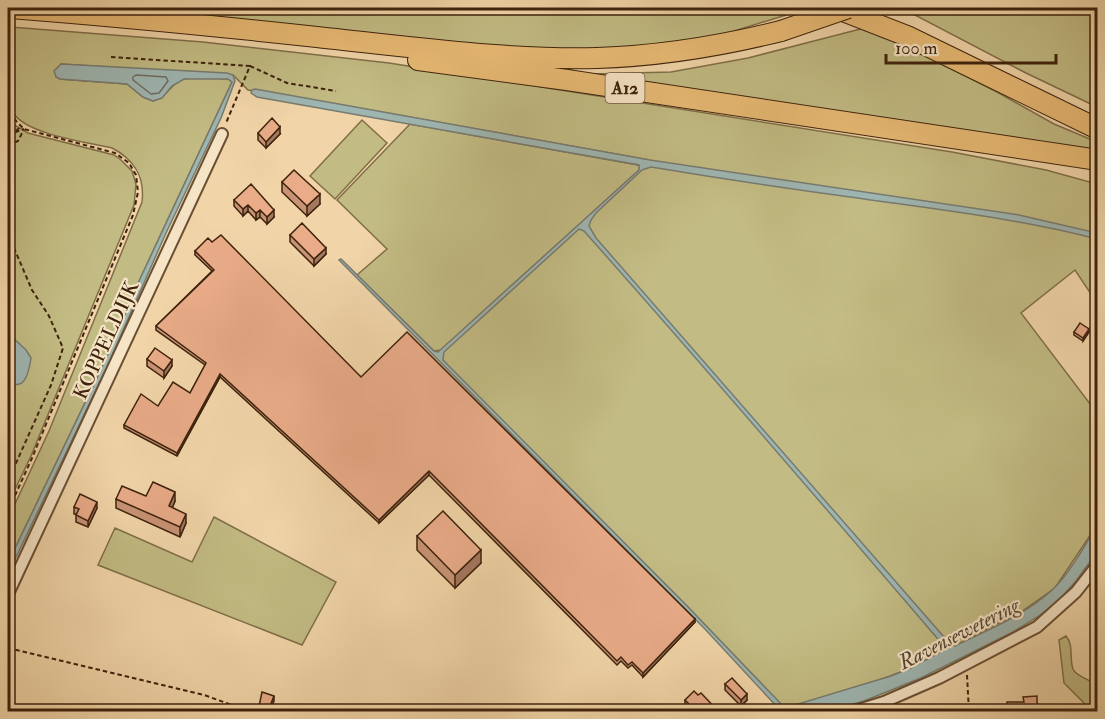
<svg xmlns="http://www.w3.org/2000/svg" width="1105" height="719" font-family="'IM FELL Double Pica',serif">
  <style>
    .green { fill: #c2bb83; stroke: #806e48; stroke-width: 1.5 }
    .water { fill: #9eb6b2; stroke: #777b70; stroke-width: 1.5; fill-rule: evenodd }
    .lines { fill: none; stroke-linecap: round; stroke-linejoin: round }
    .shore { stroke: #6e6c5f; stroke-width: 1.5 }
    .minor-casing { stroke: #6a4f33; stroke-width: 14 }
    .motorway-casing { stroke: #3d220c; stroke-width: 22 }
    .path { stroke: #3d220c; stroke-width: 2; stroke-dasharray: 4.5 3; stroke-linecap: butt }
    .minor { stroke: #f6e4c6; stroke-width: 10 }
    .motorway { stroke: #e8ba74; stroke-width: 20 }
    .motorway-bridge-casing { stroke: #3d220c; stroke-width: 22; stroke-linecap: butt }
    .motorway-bridge { stroke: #e8ba74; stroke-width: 20 }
    .wall { fill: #c89375; stroke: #3d220c; stroke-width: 1.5 }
    .shaded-wall { fill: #a3785f; stroke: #3d220c; stroke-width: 1.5 }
    .building { fill: #e9ab88; stroke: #3d220c; stroke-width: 1.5 }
    .labels { text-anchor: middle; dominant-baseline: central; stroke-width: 4.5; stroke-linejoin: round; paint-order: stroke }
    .shield { fill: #f6e4c6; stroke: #745c44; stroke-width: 1.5 }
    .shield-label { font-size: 18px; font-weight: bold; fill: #3d220c }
    .street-label { font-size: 20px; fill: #3d220c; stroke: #f6e4c6 }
    .water-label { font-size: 21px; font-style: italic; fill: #554736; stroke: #f6e4c6 }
  </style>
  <rect width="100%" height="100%" fill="#f1d5a8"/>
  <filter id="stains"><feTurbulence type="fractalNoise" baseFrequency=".00333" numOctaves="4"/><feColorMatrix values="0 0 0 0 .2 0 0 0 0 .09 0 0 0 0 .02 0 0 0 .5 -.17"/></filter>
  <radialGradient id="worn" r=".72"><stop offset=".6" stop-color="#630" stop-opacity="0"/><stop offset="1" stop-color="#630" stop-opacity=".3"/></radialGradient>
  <!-- green -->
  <path class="green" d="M114 8H809L695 43 581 50 495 46Z
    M908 8H1097V107L1026 73 911 13Z
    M10 27 203 42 389 63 952 152 1046 170 1097 184V303L1075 270 1021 313 1097 413V525L1055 588 1021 612 911 668 872 683 785 709 689 608 437 356 582 226 649 160 336 104 248 90 233 75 61 64 60 79 127 84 143 97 153 101C167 98 171 82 184 79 197 76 215 79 228 79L232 82 140 279 107 357 8 563V519L49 431 142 202C145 177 135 160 112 148 87 142 29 135 14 114 10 108 9 102 8 95Z
    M868 27 997 92 1054 124 1097 142V151L592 74 671 72 748 58Z
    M8 117 16 126 28 133 114 155 120 159 132 171 136 184 134 205 31 456 8 504Z
    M362 120 387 143 335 199 310 176Z
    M410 124 638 165 640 167 639 170 441 350 434 351 357 275 387 249 337 200Z
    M214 517 336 582 302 645 98 565 115 528 192 562Z
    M1066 636C1074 645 1069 658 1073 669 1077 678 1091 678 1096 687 1099 693 1097 704 1097 711H1087L1083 702 1064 683 1059 640Z"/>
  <!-- water -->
  <path class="water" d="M61 64 227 73 233 75 235 81 221 118 166 233 106 369 8 574V563L107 357 140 279 232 82 228 79H184L172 86 162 98 153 101 143 97 127 84 60 79 56 77 54 71Z
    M255 89 650 160 1019 215 1097 233V239C1016 218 933 209 850 197 784 188 717 178 651 167L642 170 596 213 591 220 589 226 596 238 951 645 955 646C988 630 1025 615 1052 590 1068 576 1086 544 1097 525V552L1076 581 1059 600 1039 616 1013 632 921 678 864 701 829 711H780V710L704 628 339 260 341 259 434 351 438 352 639 170V165L257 97 251 93 252 90ZM579 229 584 231C705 367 824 506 943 645L944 650 911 668 891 676 785 708 687 606 443 360 444 352Z
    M8 333 26 350 31 358C29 371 25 393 8 381L13 358 8 349Z"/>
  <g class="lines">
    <!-- shore -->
    <path class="shore" d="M136 75 166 77 168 81 159 93 151 94 133 80V77Z"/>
    <defs>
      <path id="minor" d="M8 594 222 134
        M852 712 884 702 939 678 1037 627 1076 592 1098 564"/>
      <path id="motorway" d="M10 8C113 16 215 26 317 37 410 47 504 60 597 58 660 56 721 46 781 31
        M835 8 907 36 1098 129
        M418 60 567 80 1098 160"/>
    </defs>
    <!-- minor casing -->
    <use href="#minor" class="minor-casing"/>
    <!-- motorway casing -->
    <use href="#motorway" class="motorway-casing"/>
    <!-- path -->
    <path class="path" d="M111 57 250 66 226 123
      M250 66 287 83 336 91
      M8 105 16 121 24 129 115 153 129 163 136 175 138 192 133 215 32 458 8 511
      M8 131 17 130 21 126
      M8 135 24 129
      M8 145 18 141 24 129
      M8 234 32 290 49 316 63 348 51 385 8 481
      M8 648 204 695 252 712
      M967 675 969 712"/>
    <!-- minor -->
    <use href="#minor" class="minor"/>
    <!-- motorway -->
    <use href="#motorway" class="motorway"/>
    <defs>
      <path id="motorway-bridge" d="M781 31 848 8"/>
    </defs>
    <!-- motorway-bridge casing -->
    <use href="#motorway-bridge" class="motorway-bridge-casing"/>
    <!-- motorway-bridge -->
    <use href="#motorway-bridge" class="motorway-bridge"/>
  </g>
  <!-- wall -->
  <path class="wall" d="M258 133 280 134 266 148 258 140Z
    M282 182 320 204 307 216 282 192Z
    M234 200 274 217 267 224 260 217 256 220 248 211 243 216 234 206Z
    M290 235 326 254 314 266 290 242Z
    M195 251 361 377 695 622 643 677 632 665 628 668 621 661 617 665 429 475 379 523 220 377 177 456 124 428V425L158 406 190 393 205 365 156 330V326L212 271 195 255Z
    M1074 332H1089L1083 341 1074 335Z
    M147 359 172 366 164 378 147 366Z
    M1098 380V392L1095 389V382Z
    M146 496 175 501 172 508 186 523 180 537 116 508V499Z
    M74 507 97 508 88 527 76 522V514H74Z
    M417 536 481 563 455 588 417 550Z
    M725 684 747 700 741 706 725 690Z
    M698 695 718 711H689L685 707V700Z"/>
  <!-- shaded-wall -->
  <path class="shaded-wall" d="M280 127V134L266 148V142Z
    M320 194V204L307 216V206Z
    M248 205V211L243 216V209Z
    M260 210V217L256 220V213Z
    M274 210V217L267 224V217Z
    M326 248V254L314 266V259Z
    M1089 329V332L1083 341V338Z
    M172 360V366L164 378V371Z
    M220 374V377L177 456V453Z
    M429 471V475L379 523V520Z
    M175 492V501L169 516V506Z
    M97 502V508L88 527V521Z
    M186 514V523L180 537V527Z
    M481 550V563L455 588V575Z
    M695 619V622L643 677V673Z
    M747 694V700L741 706V700Z
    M274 696V701L270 711H268Z"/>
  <!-- building -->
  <path class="building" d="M272 118 280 127 266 142 258 133Z
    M294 170 320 194 307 206 282 182Z
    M251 184 274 210 267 217 260 210 256 213 248 205 243 209 234 200Z
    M302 223 326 248 314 259 290 235Z
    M221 235 361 377 407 332 695 619 643 673 632 662 628 665 621 657 617 661 429 471 379 520 220 374 177 453 124 425 141 394 158 406 173 382 190 393 206 363 156 326 214 270 195 251 208 238 212 242Z
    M1080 323 1089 329 1083 338 1074 332Z
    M155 348 172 360 164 371 147 359Z
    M153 482 175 492 169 506 186 514 180 527 116 499 122 486 146 496Z
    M80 494 97 502 88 521 76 515 79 509 74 507Z
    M443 511 481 550 455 575 417 536Z
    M732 678 747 694 741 700 725 684Z
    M694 691 698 695 701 693 718 711H696L685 700Z
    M262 692 274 696 268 711H258Z
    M1037 696V703L1042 708 1038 711H1007V702H1024L1023 697Z"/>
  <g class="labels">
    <!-- shield labels -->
    <rect class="shield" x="605.5" y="73" width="39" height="30" rx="4.5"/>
    <g class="shield-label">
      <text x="625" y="88">A12</text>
    </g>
    <!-- street labels -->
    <g class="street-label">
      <text transform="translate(106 340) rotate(-65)">KOPPELDIJK</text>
    </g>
    <!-- water labels -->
    <g class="water-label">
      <text transform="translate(959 634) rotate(-27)">Ravensewetering</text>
    </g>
  </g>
  <!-- margin -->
  <rect width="1105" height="719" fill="none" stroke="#f1d5a8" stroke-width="30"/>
  <rect x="9" y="9" width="1087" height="701" fill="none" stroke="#3d220c" stroke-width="3"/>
  <rect x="15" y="15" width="1075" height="689" fill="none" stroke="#3d220c" stroke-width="1.5"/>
  <!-- scale -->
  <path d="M886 54v9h170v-9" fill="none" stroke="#3d220c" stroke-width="3"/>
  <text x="895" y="54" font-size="18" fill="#3d220c" stroke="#f6e4c6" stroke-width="4.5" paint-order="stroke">100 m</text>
  <rect width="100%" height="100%" filter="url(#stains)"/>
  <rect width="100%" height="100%" fill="url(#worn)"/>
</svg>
